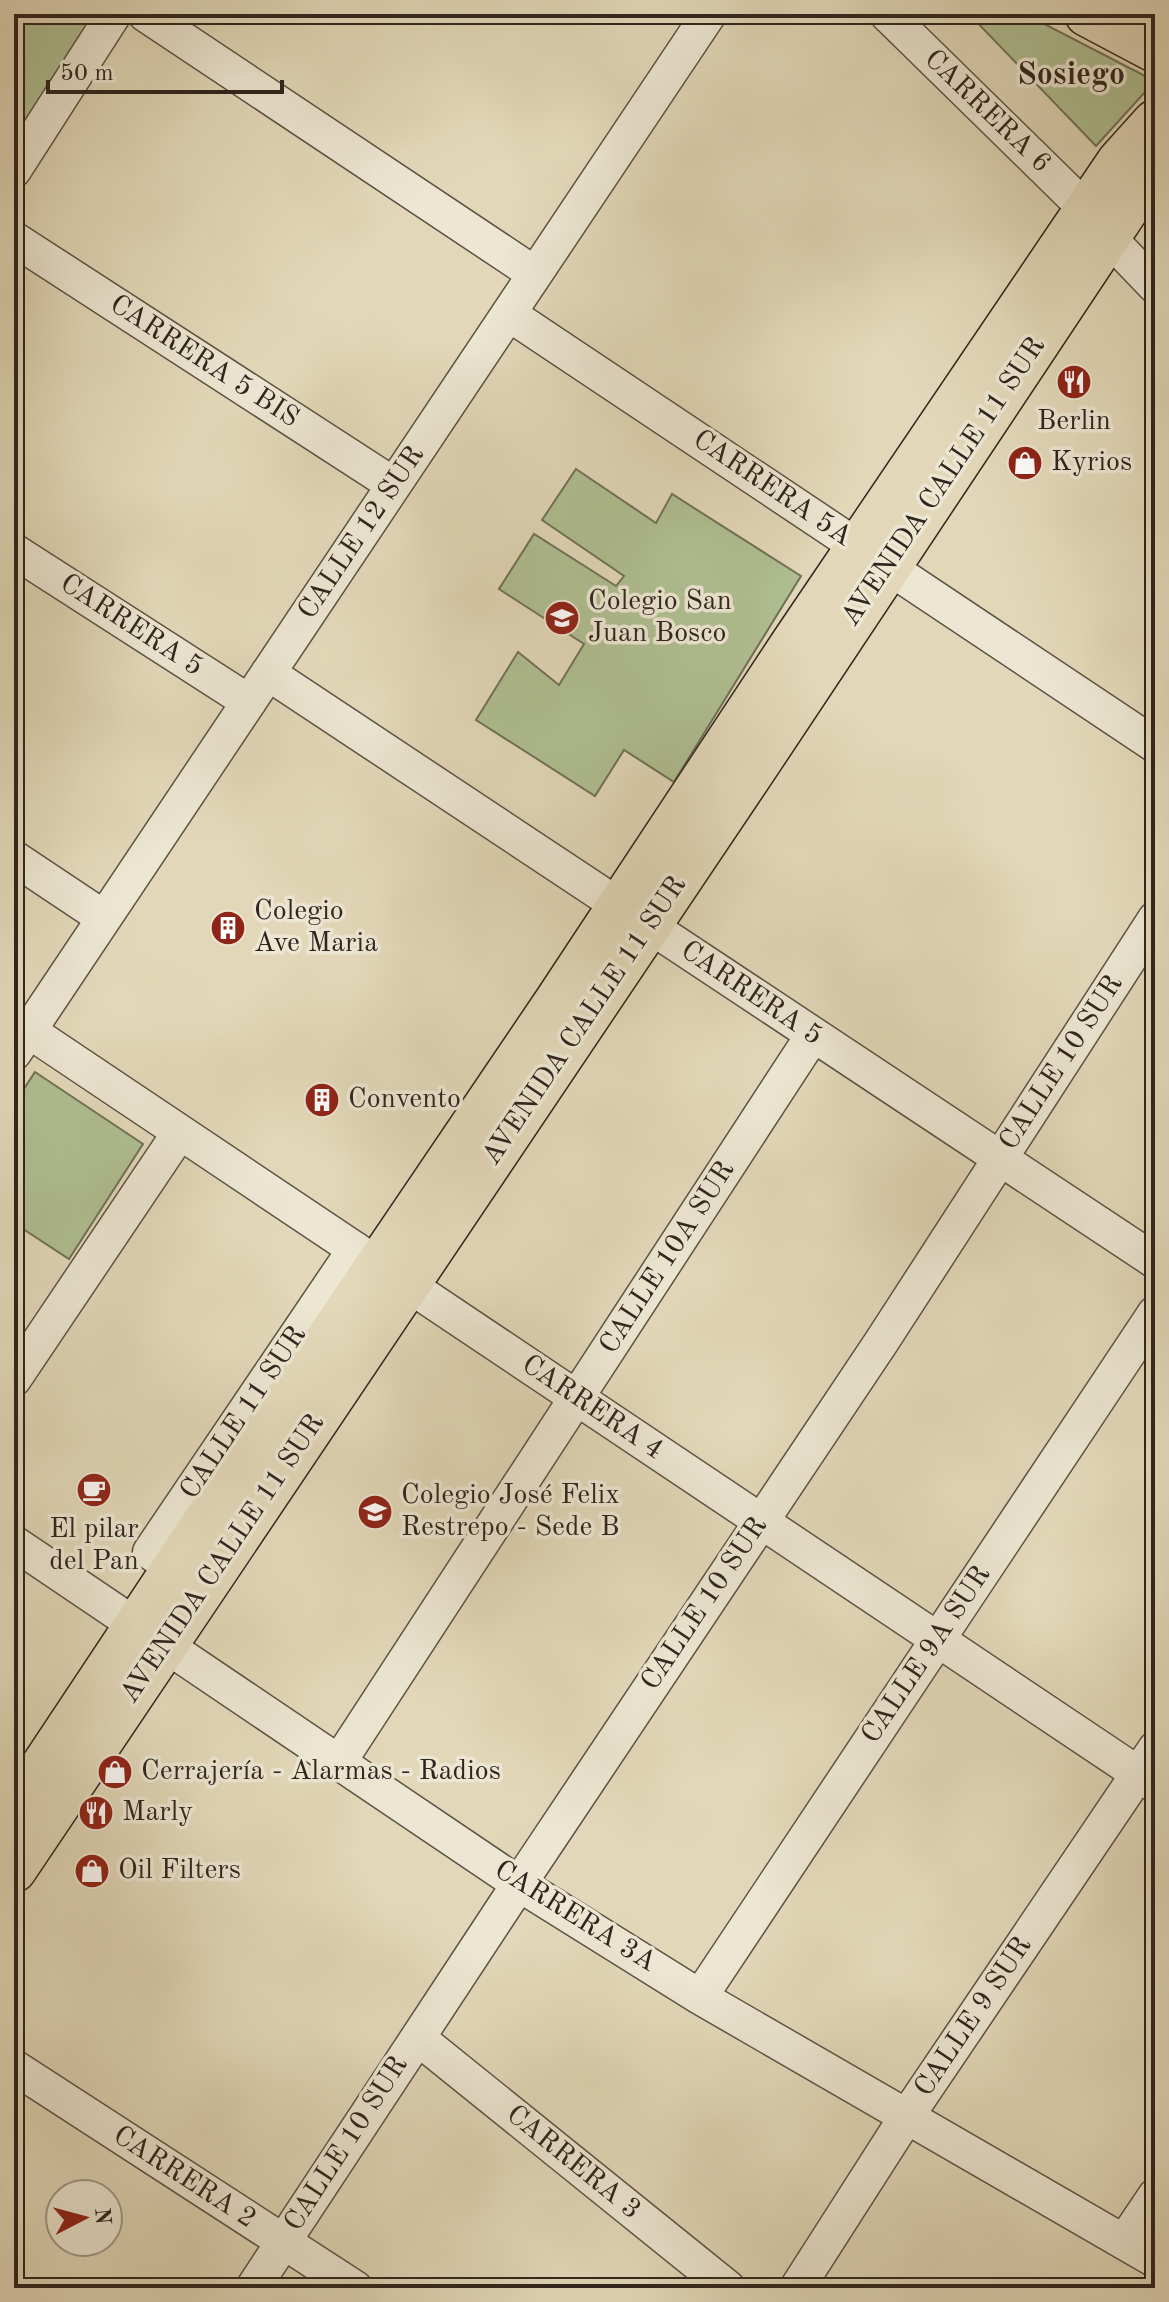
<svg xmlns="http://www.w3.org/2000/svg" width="1169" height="2302" font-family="'Old Standard TT',serif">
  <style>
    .green { fill: #afbf92; stroke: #707258; stroke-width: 2 }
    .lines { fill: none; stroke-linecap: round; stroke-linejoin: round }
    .minor-casing { stroke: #5c5245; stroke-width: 37 }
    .major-casing { stroke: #30251e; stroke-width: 47 }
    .minor { stroke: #ece6d2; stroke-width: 34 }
    .major { stroke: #e2d8b9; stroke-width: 44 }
    .labels { text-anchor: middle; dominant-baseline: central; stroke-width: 7; stroke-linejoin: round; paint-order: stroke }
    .street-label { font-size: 28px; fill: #30251e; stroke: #ece6d2 }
    .poi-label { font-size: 28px; fill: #30251e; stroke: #ece6d2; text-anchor: start }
    .quarter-label { font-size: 32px; font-weight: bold; fill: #30251e; stroke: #ece6d2 }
  </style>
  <rect width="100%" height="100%" fill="#e2d8b9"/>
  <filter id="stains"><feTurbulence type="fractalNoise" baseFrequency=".0025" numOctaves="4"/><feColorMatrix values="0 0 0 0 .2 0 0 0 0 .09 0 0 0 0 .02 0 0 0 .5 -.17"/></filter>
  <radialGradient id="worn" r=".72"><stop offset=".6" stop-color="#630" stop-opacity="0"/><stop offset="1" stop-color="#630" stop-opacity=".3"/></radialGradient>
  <!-- green -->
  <path class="green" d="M14 14H98L14 146Z
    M969 14H1025L1155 81 1096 146Z
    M576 469 656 523 672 494 801 576 674 782 624 750 595 796 476 720 518 652 559 685 584 644 499 589 534 534 616 586 624 576 542 520Z
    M35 1072 143 1144 69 1259 14 1223V1104Z"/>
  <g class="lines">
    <defs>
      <path id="minor" d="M145 14 535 274
        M887 14 1087 210
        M14 170 114 14
        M1108 237 1155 286
        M14 239 394 485
        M509 314 1155 745
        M14 551 249 702
        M268 673 1155 1261
        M14 858 104 918
        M29 1031 1155 1785
        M14 1053 709 14
        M14 1379 180 1132
        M14 1543 519 1884 700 1997 1155 2260
        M174 1569 150 1552 355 1249
        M339 1762 813 1035
        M700 1997 1155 1313
        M418 2038 728 2288
        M14 2067 355 2288
        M1124 2242 1155 2196
        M253 2288 519 1884 882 1341 1155 919
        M797 2288 907 2116 1155 1749"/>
      <path id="major" d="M1087 14 1155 50
        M14 1810 251 1453 557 1001 794 642 1119 162 1155 122
        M14 1870 754 769 1127 208 1155 173"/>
    </defs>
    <!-- minor casing -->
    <use href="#minor" class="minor-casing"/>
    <!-- major casing -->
    <use href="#major" class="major-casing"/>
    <!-- minor -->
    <use href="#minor" class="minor"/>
    <!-- major -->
    <use href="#major" class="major"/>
  </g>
  <!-- icons -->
  <defs>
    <symbol id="restaurant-disc" viewBox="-11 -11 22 22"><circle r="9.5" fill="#8f2418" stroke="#ece6d2"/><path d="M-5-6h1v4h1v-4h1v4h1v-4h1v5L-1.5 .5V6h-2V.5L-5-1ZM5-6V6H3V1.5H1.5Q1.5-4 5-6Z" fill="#fff"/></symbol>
    <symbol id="shop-disc" viewBox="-11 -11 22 22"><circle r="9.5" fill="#8f2418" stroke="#ece6d2"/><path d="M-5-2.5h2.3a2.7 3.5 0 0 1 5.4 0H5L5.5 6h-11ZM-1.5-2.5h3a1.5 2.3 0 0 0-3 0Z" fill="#fff"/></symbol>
    <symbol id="school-disc" viewBox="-11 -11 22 22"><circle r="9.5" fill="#8f2418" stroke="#ece6d2"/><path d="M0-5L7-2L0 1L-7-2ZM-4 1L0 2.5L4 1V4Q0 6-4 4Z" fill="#fff"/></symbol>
    <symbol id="building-disc" viewBox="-11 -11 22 22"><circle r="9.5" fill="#8f2418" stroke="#ece6d2"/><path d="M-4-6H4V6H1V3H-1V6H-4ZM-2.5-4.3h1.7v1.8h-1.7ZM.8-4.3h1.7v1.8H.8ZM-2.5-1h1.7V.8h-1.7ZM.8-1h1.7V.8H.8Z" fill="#fff"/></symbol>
    <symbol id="cafe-disc" viewBox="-11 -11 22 22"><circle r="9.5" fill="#8f2418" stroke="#ece6d2"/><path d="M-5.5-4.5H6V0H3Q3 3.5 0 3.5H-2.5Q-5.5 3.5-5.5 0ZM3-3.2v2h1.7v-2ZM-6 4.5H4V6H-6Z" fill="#fff"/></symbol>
  </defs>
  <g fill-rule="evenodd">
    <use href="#restaurant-disc" x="1054" y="362" width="40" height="40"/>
    <use href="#shop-disc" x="1005" y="443" width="40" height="40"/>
    <use href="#school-disc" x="542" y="598" width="40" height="40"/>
    <use href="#building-disc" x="208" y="908" width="40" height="40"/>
    <use href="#building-disc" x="302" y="1080" width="40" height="40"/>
    <use href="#cafe-disc" x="74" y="1470" width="40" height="40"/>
    <use href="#school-disc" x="355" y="1492" width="40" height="40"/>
    <use href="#shop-disc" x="95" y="1752" width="40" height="40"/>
    <use href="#restaurant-disc" x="76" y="1793" width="40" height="40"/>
    <use href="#shop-disc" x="72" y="1851" width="40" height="40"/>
  </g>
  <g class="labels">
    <!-- street labels -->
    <g class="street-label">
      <text transform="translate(987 112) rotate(44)">CARRERA 6</text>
      <text transform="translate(204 362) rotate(33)">CARRERA 5 BIS</text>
      <text transform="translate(944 482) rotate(-56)">AVENIDA CALLE 11 SUR</text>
      <text transform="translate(772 489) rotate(34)">CARRERA 5A</text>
      <text transform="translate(362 533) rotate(-56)">CALLE 12 SUR</text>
      <text transform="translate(131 626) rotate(33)">CARRERA 5</text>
      <text transform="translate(751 994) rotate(34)">CARRERA 5</text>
      <text transform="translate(585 1021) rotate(-56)">AVENIDA CALLE 11 SUR</text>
      <text transform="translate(1062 1063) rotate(-57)">CALLE 10 SUR</text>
      <text transform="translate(668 1258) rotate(-57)">CALLE 10A SUR</text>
      <text transform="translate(592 1408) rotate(34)">CARRERA 4</text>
      <text transform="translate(244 1413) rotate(-56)">CALLE 11 SUR</text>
      <text transform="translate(223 1559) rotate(-56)">AVENIDA CALLE 11 SUR</text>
      <text transform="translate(705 1604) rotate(-56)">CALLE 10 SUR</text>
      <text transform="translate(927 1655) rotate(-56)">CALLE 9A SUR</text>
      <text transform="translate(575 1917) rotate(32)">CARRERA 3A</text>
      <text transform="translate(974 2017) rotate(-56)">CALLE 9 SUR</text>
      <text transform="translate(347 2144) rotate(-57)">CALLE 10 SUR</text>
      <text transform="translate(573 2163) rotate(39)">CARRERA 3</text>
      <text transform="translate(184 2178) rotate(33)">CARRERA 2</text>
    </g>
    <!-- poi labels -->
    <g class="poi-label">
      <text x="1074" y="422" text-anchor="middle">Berlin</text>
      <text x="1051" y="463">Kyrios</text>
      <text x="588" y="602">Colegio San<tspan x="588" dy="32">Juan Bosco</tspan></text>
      <text x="254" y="912">Colegio<tspan x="254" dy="32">Ave Maria</tspan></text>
      <text x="348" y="1100">Convento</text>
      <text x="401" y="1496">Colegio José Felix<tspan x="401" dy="32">Restrepo - Sede B</tspan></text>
      <text x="94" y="1530" text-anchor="middle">El pilar<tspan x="94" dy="32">del Pan</tspan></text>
      <text x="141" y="1772">Cerrajería - Alarmas - Radios</text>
      <text x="122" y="1813">Marly</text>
      <text x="118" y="1871">Oil Filters</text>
    </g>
    <!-- quarter labels -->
    <g class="quarter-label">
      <text x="1071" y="76">Sosiego</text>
    </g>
  </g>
  <!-- margin -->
  <rect width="1169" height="2302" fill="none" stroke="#e2d8b9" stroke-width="48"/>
  <rect x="16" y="16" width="1137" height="2270" fill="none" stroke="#30251e" stroke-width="4"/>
  <rect x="24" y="24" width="1121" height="2254" fill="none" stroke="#30251e" stroke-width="2"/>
  <!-- north arrow -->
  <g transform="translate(84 2218) rotate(84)"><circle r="38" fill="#ece6d2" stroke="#a1998a" stroke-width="2"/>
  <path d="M0-6L14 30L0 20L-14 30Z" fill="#8f2418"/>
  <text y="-12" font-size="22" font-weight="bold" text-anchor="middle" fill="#30251e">N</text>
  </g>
  <!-- scale -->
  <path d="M48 80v12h234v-12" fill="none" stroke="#30251e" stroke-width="4"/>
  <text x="60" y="80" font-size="24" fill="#30251e" stroke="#ece6d2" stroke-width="6" paint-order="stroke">50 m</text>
  <rect width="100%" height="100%" filter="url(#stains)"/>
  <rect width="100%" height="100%" fill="url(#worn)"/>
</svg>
